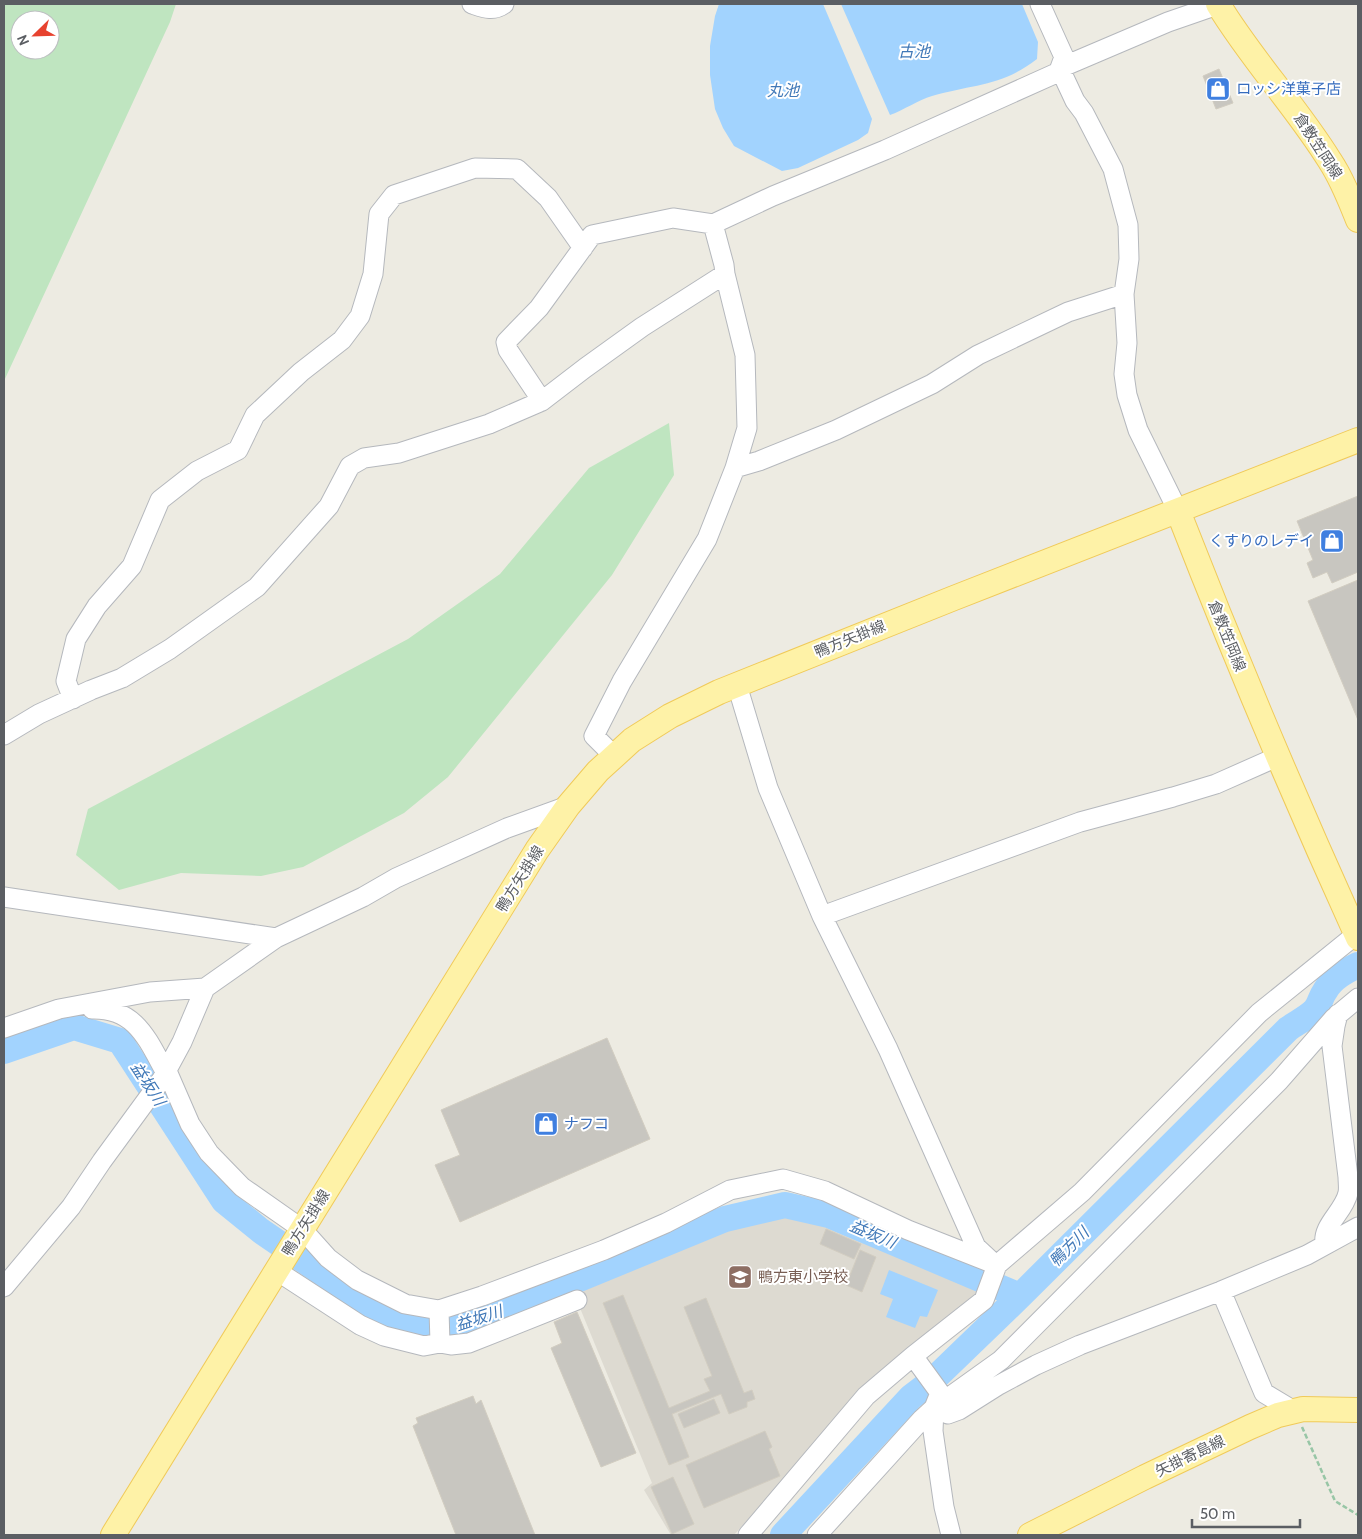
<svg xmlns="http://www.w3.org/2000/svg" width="1362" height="1539" font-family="Cabin,'Noto Sans JP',sans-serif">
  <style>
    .education { fill: #dddad1 }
    .green { fill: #bfe5c0; fill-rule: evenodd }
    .water { fill: #a2d3fe }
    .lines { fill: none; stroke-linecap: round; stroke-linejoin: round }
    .river { stroke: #a2d3fe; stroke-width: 26 }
    .building { fill: #c8c6c0; stroke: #d2cdc1 }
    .minor-casing { stroke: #b5b8bd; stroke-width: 21 }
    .major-casing { stroke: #f0ca59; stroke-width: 26 }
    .path { stroke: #98c6a6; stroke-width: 2.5; stroke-dasharray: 5 2.5; stroke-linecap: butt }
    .minor { stroke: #fff; stroke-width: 19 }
    .major { stroke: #fef2a7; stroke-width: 24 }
    .labels { text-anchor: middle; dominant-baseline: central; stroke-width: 4; stroke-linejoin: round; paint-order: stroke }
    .shop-label { font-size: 15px; fill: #366cbe; stroke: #fff; text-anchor: start }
    .street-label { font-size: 15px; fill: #5b5e63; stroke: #fff }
    .education-label { font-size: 15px; fill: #785e54; stroke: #fff; text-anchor: start }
    .water-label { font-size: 16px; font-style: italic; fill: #4179b8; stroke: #fff }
  </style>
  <rect width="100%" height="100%" fill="#edebe2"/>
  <!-- education -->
  <path class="education" d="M773 1203 845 1225 977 1290 975 1296 865 1388 734 1535H671L644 1490 652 1483 573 1291Z"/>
  <!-- green -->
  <path class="green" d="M4 4H176L170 22 4 381ZM20 20H50V50H20Z
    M669 423 674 475 612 575 448 777 404 813 303 867 261 876 181 873 119 890 76 855 88 809 408 639 500 574 589 468Z"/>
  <!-- water -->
  <path class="water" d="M719 4H823L872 119 868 133 858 140 798 168 782 171 734 146 723 128 715 109 710 75V46L715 16Z
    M841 4H1022L1038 42 1037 59C1001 87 973 84 932 96 918 100 904 110 890 115Z
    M889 1270 938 1290 927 1317 920 1316 915 1328 886 1317 893 1299 880 1294Z"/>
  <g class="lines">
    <!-- river -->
    <path class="river" d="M4 1051 74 1027 120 1041 224 1201 261 1231 379 1312 406 1325 448 1328 472 1323 725 1219 785 1205 829 1215 1020 1296
      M783 1535 911 1397 932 1381 1020 1296 1288 1029C1296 1023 1307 1018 1314 1011 1320 1005 1320 998 1325 991 1332 978 1346 971 1358 965"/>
  </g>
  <!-- building -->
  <path class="building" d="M1219 69 1233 103 1216 109 1203 76Z
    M1358 496V572L1332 583 1327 572 1313 578 1307 563 1313 560 1297 521Z
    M1358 580V720L1308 601Z
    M607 1038 650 1139 460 1222 435 1165 460 1155 441 1110Z
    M826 1229 861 1244 854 1259 820 1244Z
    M860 1250 876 1257 862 1292 846 1285Z
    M623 1295 669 1408 710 1391 704 1379 712 1376 684 1307 706 1298 744 1393 752 1390 755 1399 747 1402V1407L729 1414 721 1394 672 1414 689 1457 669 1465 603 1303Z
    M577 1312 636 1453 601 1467 551 1348 562 1343 554 1322Z
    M473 1396 476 1404 481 1400 535 1535H456L413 1426 418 1423 416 1418Z
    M714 1399 720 1413 684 1428 678 1414Z
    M765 1431 772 1447 769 1449 780 1476 704 1508 686 1465Z
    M673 1477 694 1524 672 1534 651 1487Z"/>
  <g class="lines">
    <defs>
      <path id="minor" d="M472 4C484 8 493 12 504 4
        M1040 4 1064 57 1060 68 1061 71 1075 101 1084 113 1113 169 1128 225 1129 259 1124 294 1127 343 1124 374 1127 395 1138 430 1178 511
        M1060 68 1168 22 1220 4
        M542 401 508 350 506 342 539 308 592 235 673 218 713 224 773 196 885 150 1061 71
        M735 468 759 461 836 430 932 384 978 355 1068 312 1124 294
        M737 685 768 788 822 916 888 1049 976 1247 990 1260
        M73 699 66 681 76 639 97 606 132 566 160 500 197 471 238 450 255 415 301 372 342 340 360 316 373 274 379 214 394 195 475 168 517 169 548 198 583 248
        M4 735 39 714 91 690 122 678 170 649 257 587 329 506 350 466 364 458 399 453 489 424 542 401 585 368 642 327 725 274
        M614 756 594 736 622 681 707 539 735 468 747 428 745 355 725 274 724 265 713 224
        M4 897 276 938
        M822 916 1080 822 1173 797 1216 784 1277 757
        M92 1009C136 1008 147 1039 166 1073
        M4 1028 59 1009 150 992 205 988
        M167 1071 190 1124 209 1153 242 1187 302 1229 328 1258 357 1280 405 1304 439 1310 482 1296 604 1250 666 1223 730 1190 783 1179 825 1191 908 1230 997 1265
        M1325 1244C1322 1225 1344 1212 1348 1193 1349 1188 1348 1182 1348 1177L1332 1046 1335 1026 1338 1014
        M277 1271 360 1325 384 1336 424 1346 440 1343 451 1345 469 1343 577 1300
        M4 1287 71 1207 102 1161 162 1079 182 1042 205 988 276 938 363 897 396 878 507 828 568 806
        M1221 1291 1264 1393 1294 1411
        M439 1310 440 1343
        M913 1356 940 1393 934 1408 933 1431 944 1507 951 1535
        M934 1408 948 1414 959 1410 997 1386 1036 1365 1080 1345 1221 1291 1307 1255 1358 1227
        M748 1535 866 1396 913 1356 984 1300 997 1265 1082 1192 1259 1013 1358 933
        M817 1535 922 1419 934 1408 1001 1360 1279 1081 1334 1018 1358 998"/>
      <path id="major" d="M1218 4C1251 59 1296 106 1330 161 1342 179 1350 200 1358 220
        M1178 511C1234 655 1294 797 1358 938
        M113 1535 537 850 568 806 598 771 632 740 670 716 719 692 954 598 1358 440
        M1030 1535 1145 1477 1250 1427 1278 1415 1303 1409 1358 1410"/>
    </defs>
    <!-- minor casing -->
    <use href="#minor" class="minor-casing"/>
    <!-- major casing -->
    <use href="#major" class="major-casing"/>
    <!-- path -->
    <path class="path" d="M1302 1427 1335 1501 1358 1515"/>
    <!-- minor -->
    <use href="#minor" class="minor"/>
    <!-- major -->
    <use href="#major" class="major"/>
  </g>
  <!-- icons -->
  <defs>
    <symbol id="shop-square" viewBox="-11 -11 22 22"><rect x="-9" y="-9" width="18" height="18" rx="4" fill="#3f7fe0" stroke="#fff"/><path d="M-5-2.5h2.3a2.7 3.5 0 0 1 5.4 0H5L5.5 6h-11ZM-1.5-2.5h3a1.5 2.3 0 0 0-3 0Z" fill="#fff"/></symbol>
    <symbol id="school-square" viewBox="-11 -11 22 22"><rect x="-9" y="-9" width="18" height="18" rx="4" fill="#8d6e63" stroke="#fff"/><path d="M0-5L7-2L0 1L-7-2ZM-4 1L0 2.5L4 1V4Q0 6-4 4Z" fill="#fff"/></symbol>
  </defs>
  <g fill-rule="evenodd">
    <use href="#shop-square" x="1204" y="75" width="28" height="28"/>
    <use href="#shop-square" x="1318" y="527" width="28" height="28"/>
    <use href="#shop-square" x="532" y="1110" width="28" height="28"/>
    <use href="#school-square" x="726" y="1263" width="28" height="28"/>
  </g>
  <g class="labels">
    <!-- shop labels -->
    <g class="shop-label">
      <text x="1236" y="89">ロッシ洋菓子店</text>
      <text x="1314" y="541" text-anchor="end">くすりのレデイ</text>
      <text x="564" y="1124">ナフコ</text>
    </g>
    <!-- street labels -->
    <g class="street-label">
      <text transform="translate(1318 146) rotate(57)">倉敷笠岡線</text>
      <text transform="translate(1227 636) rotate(68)">倉敷笠岡線</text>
      <text transform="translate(850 639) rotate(-22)">鴨方矢掛線</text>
      <text transform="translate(520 879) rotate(-58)">鴨方矢掛線</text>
      <text transform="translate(306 1223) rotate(-58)">鴨方矢掛線</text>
      <text transform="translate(1190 1456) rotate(-26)">矢掛寄島線</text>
    </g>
    <!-- education labels -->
    <g class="education-label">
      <text x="758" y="1277">鴨方東小学校</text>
    </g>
    <!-- water labels -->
    <g class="water-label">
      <text x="914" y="51">古池</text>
      <text x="783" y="90">丸池</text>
      <text transform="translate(148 1084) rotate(57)">益坂川</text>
      <text transform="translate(873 1234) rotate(23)">益坂川</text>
      <text transform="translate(1069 1247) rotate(-45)">鴨方川</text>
      <text transform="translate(479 1318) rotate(-18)">益坂川</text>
    </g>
  </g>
  <!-- border -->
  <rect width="1362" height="1539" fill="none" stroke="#5b5e63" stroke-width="10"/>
  <!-- north arrow -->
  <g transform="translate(35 35) rotate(247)"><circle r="24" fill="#ffffff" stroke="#bdbfc1"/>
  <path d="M0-4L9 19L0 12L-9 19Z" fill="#e7422f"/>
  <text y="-8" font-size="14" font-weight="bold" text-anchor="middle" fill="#5b5e63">N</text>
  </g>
  <!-- scale -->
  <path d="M1192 1519v8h108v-8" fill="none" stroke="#5b5e63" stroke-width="2.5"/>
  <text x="1200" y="1519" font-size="15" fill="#5b5e63" stroke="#ffffff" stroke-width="4" paint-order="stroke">50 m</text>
</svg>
